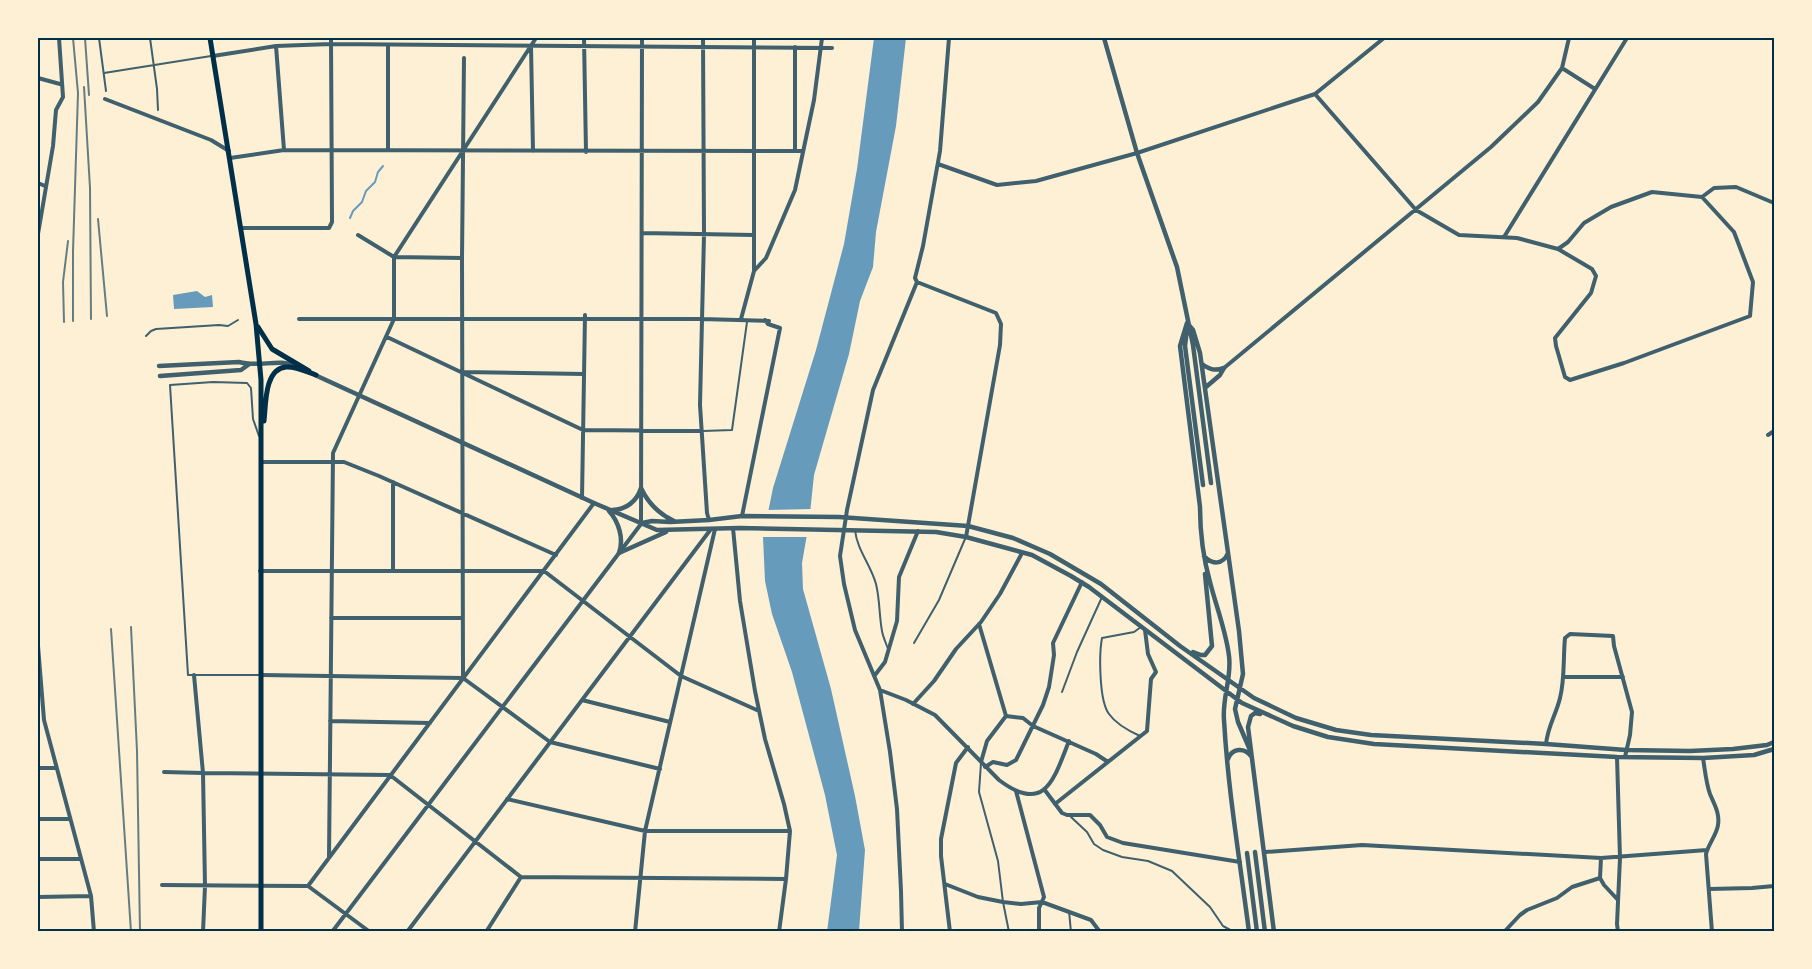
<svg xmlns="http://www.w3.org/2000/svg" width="1812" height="969" font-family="Roboto,sans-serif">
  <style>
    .water { fill: #669bbc }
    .pier { fill: #fdf0d5 }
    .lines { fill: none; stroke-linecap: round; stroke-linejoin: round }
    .stream { stroke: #669bbc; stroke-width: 2 }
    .service { stroke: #3f606c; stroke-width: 2 }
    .minor { stroke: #3f606c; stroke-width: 4 }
    .tertiary { stroke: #3f606c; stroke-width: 4.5 }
    .secondary { stroke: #003049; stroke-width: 5 }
    .rail { stroke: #657d81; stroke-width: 2 }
    .neatline { fill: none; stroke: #003049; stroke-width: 2 }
  </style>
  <rect width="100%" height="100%" fill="#fdf0d5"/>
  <!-- water -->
  <path class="water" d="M874 38H906L896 126 876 232 873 267 860 301 849 354 814 475 809 523 802 563 803 589 831 689 855 796 865 850 859 931 827 932 837 855 825 795 792 672 772 614 765 581 763 537 773 488 816 350 844 244 857 169Z
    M197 291 205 297 212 295 213 307 174 309 173 295Z"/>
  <!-- pier -->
  <path class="pier" d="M813 509 809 537H761L766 510Z"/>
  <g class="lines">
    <!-- stream -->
    <path class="stream" d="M350 218 353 211 362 202 366 191 375 182 378 172 383 166"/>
    <!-- service -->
    <path class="service" d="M99 38 106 91
      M150 38 157 89 158 110
      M104 73 211 56
      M146 336 151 331 156 329 219 325 228 326 238 320
      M703 431 732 430 747 322
      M259 436 253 419 251 388 247 383 213 382 170 385 188 675H260
      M855 530C857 550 871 565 876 584 880 600 879 615 882 631 883 637 886 643 888 649
      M914 643 939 600 965 539
      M1062 692 1077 652 1102 597
      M1140 736C1129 731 1116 724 1109 714 1099 701 1099 654 1102 638L1134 632 1141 627
      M981 763 979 792 998 861 1003 902 1009 932
      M1071 817 1087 832 1094 844 1103 850 1122 857 1148 861 1172 871 1210 907 1223 926 1234 932
      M1069 911 1071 932"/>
    <!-- minor -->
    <path class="minor" d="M584 38 586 152
      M703 38 704 235 700 405 707 513 709 520
      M276 46 284 150
      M531 46 533 151
      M795 47V151
      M213 56 276 46 331 44 832 48
      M1562 68 1595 89
      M38 78 60 84
      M1315 94 1416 210 1459 235 1517 238 1558 249 1568 242 1584 223 1611 207 1652 192 1702 197 1734 232 1753 282 1750 316 1624 363 1570 380 1565 377 1556 346 1555 338 1591 293 1596 276 1592 269 1558 249
      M105 99 211 140 229 151
      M388 149V45
      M230 158 284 150 803 151
      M938 164 997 185 1036 181 1137 153 1315 94 1384 38
      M38 183 45 186
      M1702 197 1714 188 1736 187 1774 203
      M241 228H329L332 222 331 38
      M642 233 754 235
      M38 234 53 146 56 110 63 97 59 38
      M358 235 394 257 462 258
      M1504 237 1627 38
      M754 270V38
      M917 282 996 313 1001 324 1000 345 966 537
      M299 319H702L769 321
      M741 319 754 271 766 258 795 190 814 100 822 38
      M387 337 583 430 702 431
      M1224 368 1491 147 1538 102 1562 68 1569 38
      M464 372 584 374
      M1768 435 1774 431
      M261 462H344L379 476 556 555
      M393 482V571
      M582 498 585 315
      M742 516 780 328 768 324 765 320
      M733 528 740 601 755 691 765 739 784 804 790 831 786 879 779 932
      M260 571H544L681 676 759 711
      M331 618H463
      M979 624 1006 716 987 741 981 762
      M38 646 44 720 91 896 94 932
      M261 675 463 678
      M875 675 885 662 897 621 899 577 918 531
      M1563 677H1623
      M463 678 462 258 464 58
      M463 678 550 742 660 769
      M880 690 906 700 935 715 999 780C1045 815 1054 779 1069 741
      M582 700 670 722
      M913 704 934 681 956 649 981 622 1000 594 1022 553
      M1006 716 1023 718 1033 726 1096 754 1108 762
      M330 721 430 723
      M1546 744C1548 725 1556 715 1560 698 1565 679 1563 658 1565 638L1570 634 1613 636 1614 646 1632 712 1630 735 1625 757
      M1617 757 1620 858 1617 924 1618 932
      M1703 758C1705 770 1706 783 1710 794 1714 804 1720 813 1718 825 1717 834 1708 845 1706 854L1712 932
      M985 767 993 762 1007 765 1016 760 1043 705 1049 687 1054 655 1053 643 1082 582
      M38 768H56
      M164 772 203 773 194 675
      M1044 789 1062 813 1067 815H1090L1100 825 1107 837 1123 843 1240 862
      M1016 791 1044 897 1039 908V932
      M507 799 645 831H790
      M1055 804 1147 731 1151 679 1156 672 1148 654 1145 630
      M38 819H70
      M1265 852 1362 845 1601 858 1707 850
      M329 858 333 453 394 319V257L536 38
      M38 859H80
      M1600 878 1604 885 1618 900
      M945 884 978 897 1003 902 1021 904 1042 902 1091 920 1100 932
      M162 885 308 886
      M308 886 594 503
      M308 886 370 932
      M1709 889 1752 888 1774 886
      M38 897 91 896
      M203 932 205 886 203 773 390 775 521 877 786 879
      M332 932 641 524 642 38
      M407 932 711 529
      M486 932 521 877
      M635 932 645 831 715 529
      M902 932 901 891 897 809 890 752 880 690 855 630 844 584 840 556 847 510 873 390 917 282 915 278 923 246 940 151 949 38
      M950 932 941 856V839L956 763 968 747
      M1504 932 1520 915 1527 910 1557 898 1572 887 1600 878 1601 858"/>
    <!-- tertiary -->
    <path class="tertiary" d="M1104 38 1137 153 1177 267 1193 345 1211 483
      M1187 323 1180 346 1200 507C1200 532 1203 557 1210 582 1216 606 1226 631 1229 656 1232 678 1222 697 1224 720 1228 791 1240 861 1249 932
      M1188 324 1193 330 1200 353 1239 631 1243 674 1235 709 1238 722 1250 750
      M1187 329 1185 346 1203 485
      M1202 364C1210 370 1215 371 1224 368
      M159 366 239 362C258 368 279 358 296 366
      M315 375 594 503 657 530 739 528 936 532 966 537 1032 555 1071 576 1089 587 1242 703 1293 726 1328 737 1374 744 1617 757 1703 758 1754 755 1774 749
      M160 376 241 370 248 365
      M1206 387 1220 375 1224 368
      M641 488C648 503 659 514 674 521
      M612 510C626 510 637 501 641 488
      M609 511C619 522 624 539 619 553
      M642 523 652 521 670 522 709 520 742 516 839 517 968 526 1013 538 1050 554 1101 584 1180 646 1254 698 1296 718 1336 730 1371 735 1546 744 1626 750 1690 751 1733 749 1767 745 1774 742
      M619 553 666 532
      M1204 556C1212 565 1223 565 1228 553
      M1193 652 1201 655H1205L1212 646 1205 574
      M1260 714 1255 713 1251 716 1248 727 1274 932
      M1228 759C1232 748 1244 747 1251 756
      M1255 852 1265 932
      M1247 853 1257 932"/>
    <!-- secondary -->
    <path class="secondary" d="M210 38 256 324 261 380V932
      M258 327 272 349 309 371
      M264 421C266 405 264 369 286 367 295 366 307 372 316 375"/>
    <!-- rail -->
    <path class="rail" d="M85 38 89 95
      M84 87 90 188 91 319
      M98 219 107 316
      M73 321V251L78 93 73 38
      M64 322 63 282 68 241
      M131 627 137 751 140 932
      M111 629 131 932"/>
  </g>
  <!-- border -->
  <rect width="1812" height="969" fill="none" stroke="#fdf0d5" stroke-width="78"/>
  <rect x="39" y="39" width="1734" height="891" class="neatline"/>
</svg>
